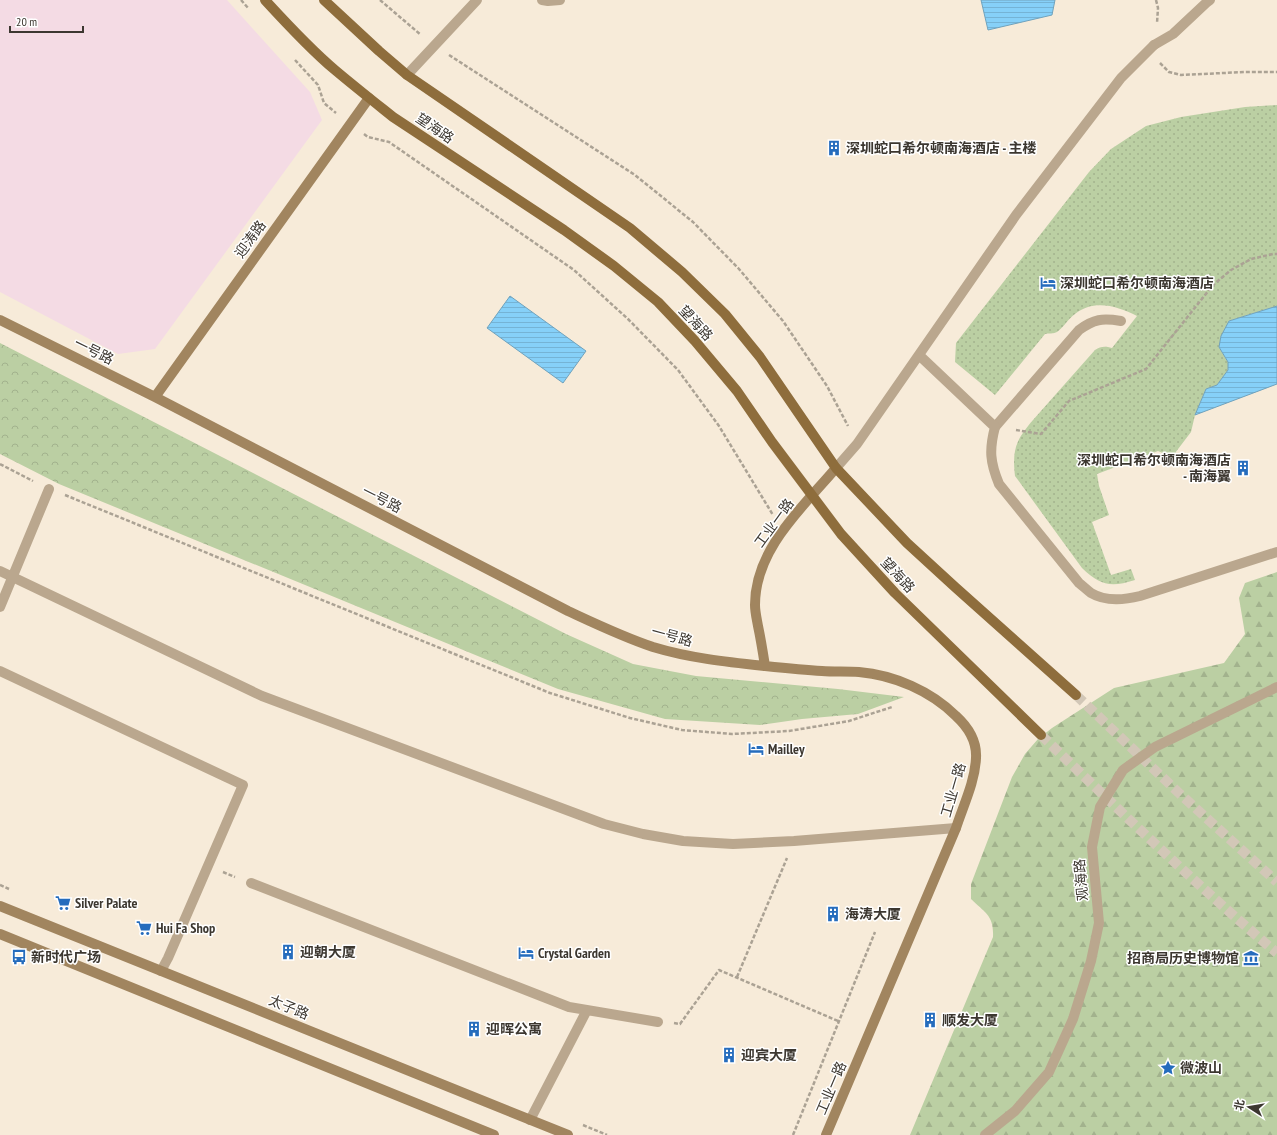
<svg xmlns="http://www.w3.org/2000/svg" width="1277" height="1135" font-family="'PT Sans Narrow','Noto Sans SC',sans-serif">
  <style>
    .commercial { fill: #f4dbe4 }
    .forest { fill: url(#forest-firs) }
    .park { fill: url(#park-crowns) }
    .garden { fill: url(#garden-dots) }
    .water { fill: url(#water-rules); stroke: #70a2bc }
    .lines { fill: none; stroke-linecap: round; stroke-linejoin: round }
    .primary-tunnel { stroke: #d2c7b7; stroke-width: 10; stroke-dasharray: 10 5; stroke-linecap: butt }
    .path { stroke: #aba294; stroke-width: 2.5; stroke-dasharray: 4 2; stroke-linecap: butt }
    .lane { stroke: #baa78e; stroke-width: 10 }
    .street { stroke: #baa78e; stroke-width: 10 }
    .secondary { stroke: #a1855f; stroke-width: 10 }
    .primary { stroke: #8e6d3c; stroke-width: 10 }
    .labels { text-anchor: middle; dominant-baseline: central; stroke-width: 3; stroke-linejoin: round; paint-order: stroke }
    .street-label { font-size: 14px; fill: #3c3730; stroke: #fff }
    .poi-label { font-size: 14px; font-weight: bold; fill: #3c3730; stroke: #fff; text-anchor: start }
  </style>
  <defs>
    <pattern id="forest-firs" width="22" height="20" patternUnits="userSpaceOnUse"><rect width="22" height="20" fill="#bbcfa3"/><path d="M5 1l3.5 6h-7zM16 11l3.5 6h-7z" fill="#a2b28d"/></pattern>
    <pattern id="park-crowns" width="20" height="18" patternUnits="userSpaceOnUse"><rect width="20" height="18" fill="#bbcfa3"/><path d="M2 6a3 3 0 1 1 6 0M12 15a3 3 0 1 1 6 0" fill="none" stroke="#a2b28d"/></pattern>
    <pattern id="garden-dots" width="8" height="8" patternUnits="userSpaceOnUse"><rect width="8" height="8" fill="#bbcfa3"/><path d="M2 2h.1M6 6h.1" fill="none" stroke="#a2b28d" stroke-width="1.8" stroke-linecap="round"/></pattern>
    <pattern id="water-rules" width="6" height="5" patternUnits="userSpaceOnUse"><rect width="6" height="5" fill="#86d0f8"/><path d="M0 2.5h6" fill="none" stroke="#75b3d5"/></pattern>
  </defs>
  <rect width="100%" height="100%" fill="#f7ebd9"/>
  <!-- commercial -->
  <path class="commercial" d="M0 0H227L310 92 322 120 155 349 118 354 0 292Z"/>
  <!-- forest -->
  <path class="forest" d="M1277 572V1135H910L993 937C994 915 985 913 971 899V884L1012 777 1025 754 1038 739 1052 728 1114 688 1224 663 1245 634 1239 598 1245 583Z"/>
  <!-- park -->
  <path class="park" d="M0 343 566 634 633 664 696 676 838 689 904 697 858 714 802 719 760 725 665 719 558 689 59 484 0 454Z"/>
  <!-- garden -->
  <path class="garden" d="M1277 105V306L1229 321 1219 347 1228 362V370L1217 385 1206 389 1195 415 1191 432 1172 457 1158 451 1097 474 1099 486 1109 515 1092 522 1111 575 1131 569 1135 580C1110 588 1100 585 1082 568L1015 476C1012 449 1016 440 1033 420L1095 350C1101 346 1105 346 1112 348L1137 316C1117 306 1094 299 1075 314 1068 319 1064 327 1057 332 1054 334 1048 333 1045 334L995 395 955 362 956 343 1089 172 1111 149 1146 126 1181 117 1245 107Z"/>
  <!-- water -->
  <path class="water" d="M981 0H1055L1052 15 988 30Z
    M510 296 586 351 563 383 487 328Z
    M1277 306V384L1195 415 1206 389 1217 385 1228 370V362L1219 347 1221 336 1229 321Z"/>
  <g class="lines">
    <!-- primary-tunnel -->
    <path class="primary-tunnel" d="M1076 695 1180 794 1277 882
      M1041 735C1118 809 1195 884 1277 953"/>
    <!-- path -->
    <path class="path" d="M241 0 249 9
      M380 0 421 35
      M1156 0 1158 8 1157 23
      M449 55 635 175 693 222 739 269 783 321 827 386 848 426
      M295 60 318 85 324 103 336 113
      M1160 63 1169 72 1181 75 1245 72H1277
      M364 134 368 137 389 142 574 270 628 319 678 370 719 426 773 515
      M1016 430 1041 434 1069 401 1146 369 1213 285 1231 270 1251 259 1273 254H1277
      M0 464 33 481
      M65 495 550 693 630 718 682 730 732 734 789 731 849 721 892 707
      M223 872 235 877
      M0 885 9 889
      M737 977 787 858
      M674 1023 680 1024 719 970 838 1021
      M583 1125 607 1135
      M793 1135 875 932"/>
    <!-- lane -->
    <path class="lane" d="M1154 45 1173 34 1206 3 1210 0
      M995 427 1079 330C1094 319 1102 318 1121 321
      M0 671 243 785 168 958 161 971"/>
    <!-- street -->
    <path class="street" d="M542 0 548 1 560 0
      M407 75 477 0
      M920 356 995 427C989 450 990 462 999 484L1079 583C1083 586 1087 590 1091 593 1106 602 1124 600 1140 596L1277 552
      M836 468 857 444 1016 215 1121 78 1154 45
      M0 571 262 696 604 824 643 834 683 841 733 844 794 841 956 828
      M0 607 49 489
      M251 883 569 1007 658 1022
      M530 1120 587 1010
      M985 1135 1015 1111 1049 1072 1073 1019 1091 961 1099 923 1092 847 1100 807 1123 770 1155 747 1277 687"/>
    <!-- secondary -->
    <path class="secondary" d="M0 320 155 397 568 611C596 624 623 637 653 647 689 658 727 662 765 666
      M155 397 369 98
      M0 906 568 1135
      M0 934 494 1135
      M826 1135 956 828C963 806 975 782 976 758 977 741 968 727 956 716 931 691 894 675 859 672 847 671 834 672 822 671 803 670 784 668 765 666 763 653 761 640 758 626 757 620 755 612 755 605 755 549 802 508 836 468"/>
    <!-- primary -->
    <path class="primary" d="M265 0C287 24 310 49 335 70 354 86 373 101 393 117L564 230 614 266 658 302 695 341 737 391 772 442 841 534 895 593 1041 735
      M324 0 379 51 407 75 630 228 682 272 725 314 760 357 836 468 907 543 955 587 1076 695"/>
  </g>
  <!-- icons -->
  <defs>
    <symbol id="building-bare" viewBox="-9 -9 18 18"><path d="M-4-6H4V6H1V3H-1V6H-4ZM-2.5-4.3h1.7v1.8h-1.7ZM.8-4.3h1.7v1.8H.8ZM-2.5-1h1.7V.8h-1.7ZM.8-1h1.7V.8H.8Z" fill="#256cbd" stroke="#fff" stroke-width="2.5" paint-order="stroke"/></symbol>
    <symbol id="hotel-bare" viewBox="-9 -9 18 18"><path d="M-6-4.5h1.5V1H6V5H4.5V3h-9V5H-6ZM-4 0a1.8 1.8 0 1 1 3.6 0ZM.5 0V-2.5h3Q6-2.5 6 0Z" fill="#256cbd" stroke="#fff" stroke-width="2.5" paint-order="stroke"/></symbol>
    <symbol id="supermarket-bare" viewBox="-9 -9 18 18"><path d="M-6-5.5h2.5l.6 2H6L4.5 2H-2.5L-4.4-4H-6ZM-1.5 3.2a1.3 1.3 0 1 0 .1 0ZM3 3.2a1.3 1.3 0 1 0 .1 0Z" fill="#256cbd" stroke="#fff" stroke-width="2.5" paint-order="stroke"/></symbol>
    <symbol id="bus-bare" viewBox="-9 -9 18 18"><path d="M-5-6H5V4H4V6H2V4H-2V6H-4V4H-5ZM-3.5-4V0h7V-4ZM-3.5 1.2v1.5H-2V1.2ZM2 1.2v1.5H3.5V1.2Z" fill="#256cbd" stroke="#fff" stroke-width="2.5" paint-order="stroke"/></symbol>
    <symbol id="museum-bare" viewBox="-9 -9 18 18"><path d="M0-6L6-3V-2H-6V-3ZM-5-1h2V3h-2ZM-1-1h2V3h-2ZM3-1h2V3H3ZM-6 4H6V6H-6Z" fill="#256cbd" stroke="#fff" stroke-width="2.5" paint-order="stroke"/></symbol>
    <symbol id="sight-bare" viewBox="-9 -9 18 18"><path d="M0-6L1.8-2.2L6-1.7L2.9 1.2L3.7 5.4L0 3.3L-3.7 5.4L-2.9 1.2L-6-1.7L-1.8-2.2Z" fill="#256cbd" stroke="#fff" stroke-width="2.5" paint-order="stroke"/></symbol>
  </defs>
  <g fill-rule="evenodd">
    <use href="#building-bare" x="823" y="137" width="22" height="22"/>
    <use href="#hotel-bare" x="1037" y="272" width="22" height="22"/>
    <use href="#building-bare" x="1232" y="457" width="22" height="22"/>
    <use href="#hotel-bare" x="745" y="738" width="22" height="22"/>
    <use href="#supermarket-bare" x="52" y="892" width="22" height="22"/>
    <use href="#building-bare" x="822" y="903" width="22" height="22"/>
    <use href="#supermarket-bare" x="133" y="917" width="22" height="22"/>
    <use href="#building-bare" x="277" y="941" width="22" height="22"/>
    <use href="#hotel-bare" x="515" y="942" width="22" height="22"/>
    <use href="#bus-bare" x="8" y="946" width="22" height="22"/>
    <use href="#museum-bare" x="1240" y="947" width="22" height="22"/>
    <use href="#building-bare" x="919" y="1009" width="22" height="22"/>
    <use href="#building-bare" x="463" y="1018" width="22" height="22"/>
    <use href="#building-bare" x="718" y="1044" width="22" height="22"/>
    <use href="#sight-bare" x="1157" y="1057" width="22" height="22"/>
  </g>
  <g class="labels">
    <!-- street labels -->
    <g class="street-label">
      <text transform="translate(435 128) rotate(34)">望海路</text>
      <text transform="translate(250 239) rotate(-54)">迎涛路</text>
      <text transform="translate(696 323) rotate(47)">望海路</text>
      <text transform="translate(94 351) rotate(26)">一号路</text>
      <text transform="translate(382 499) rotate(27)">一号路</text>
      <text transform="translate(774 523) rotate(-54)">工业一路</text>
      <text transform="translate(898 575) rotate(47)">望海路</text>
      <text transform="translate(672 636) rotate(15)">一号路</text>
      <text transform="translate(953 790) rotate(-74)">工业一路</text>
      <text transform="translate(1081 880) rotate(-95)">观海路</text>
      <text transform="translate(289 1007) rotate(22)">太子路</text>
      <text transform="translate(831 1088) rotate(-67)">工业一路</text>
    </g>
    <!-- poi labels -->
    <g class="poi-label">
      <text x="846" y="148">深圳蛇口希尔顿南海酒店 - 主楼</text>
      <text x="1060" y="283">深圳蛇口希尔顿南海酒店</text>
      <text x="1231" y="460" text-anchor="end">深圳蛇口希尔顿南海酒店<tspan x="1231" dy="16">- 南海翼</tspan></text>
      <text x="768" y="749">Mailley</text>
      <text x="75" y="903">Silver Palate</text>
      <text x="845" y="914">海涛大厦</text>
      <text x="156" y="928">Hui Fa Shop</text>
      <text x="300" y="952">迎朝大厦</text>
      <text x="538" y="953">Crystal Garden</text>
      <text x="31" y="957">新时代广场</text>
      <text x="1239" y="958" text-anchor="end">招商局历史博物馆</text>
      <text x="942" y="1020">顺发大厦</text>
      <text x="486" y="1029">迎晖公寓</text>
      <text x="741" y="1055">迎宾大厦</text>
      <text x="1180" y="1068">微波山</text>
    </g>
  </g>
  <!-- north arrow -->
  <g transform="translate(1249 1107) rotate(282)" stroke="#ffffff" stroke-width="3" paint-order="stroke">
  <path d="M0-3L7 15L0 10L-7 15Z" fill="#3c3730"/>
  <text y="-6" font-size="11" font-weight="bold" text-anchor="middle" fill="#3c3730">北</text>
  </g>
  <!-- scale -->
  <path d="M10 26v6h73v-6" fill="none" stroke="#3c3730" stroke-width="2"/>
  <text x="16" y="26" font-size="12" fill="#3c3730" stroke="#ffffff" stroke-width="3" paint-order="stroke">20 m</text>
</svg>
